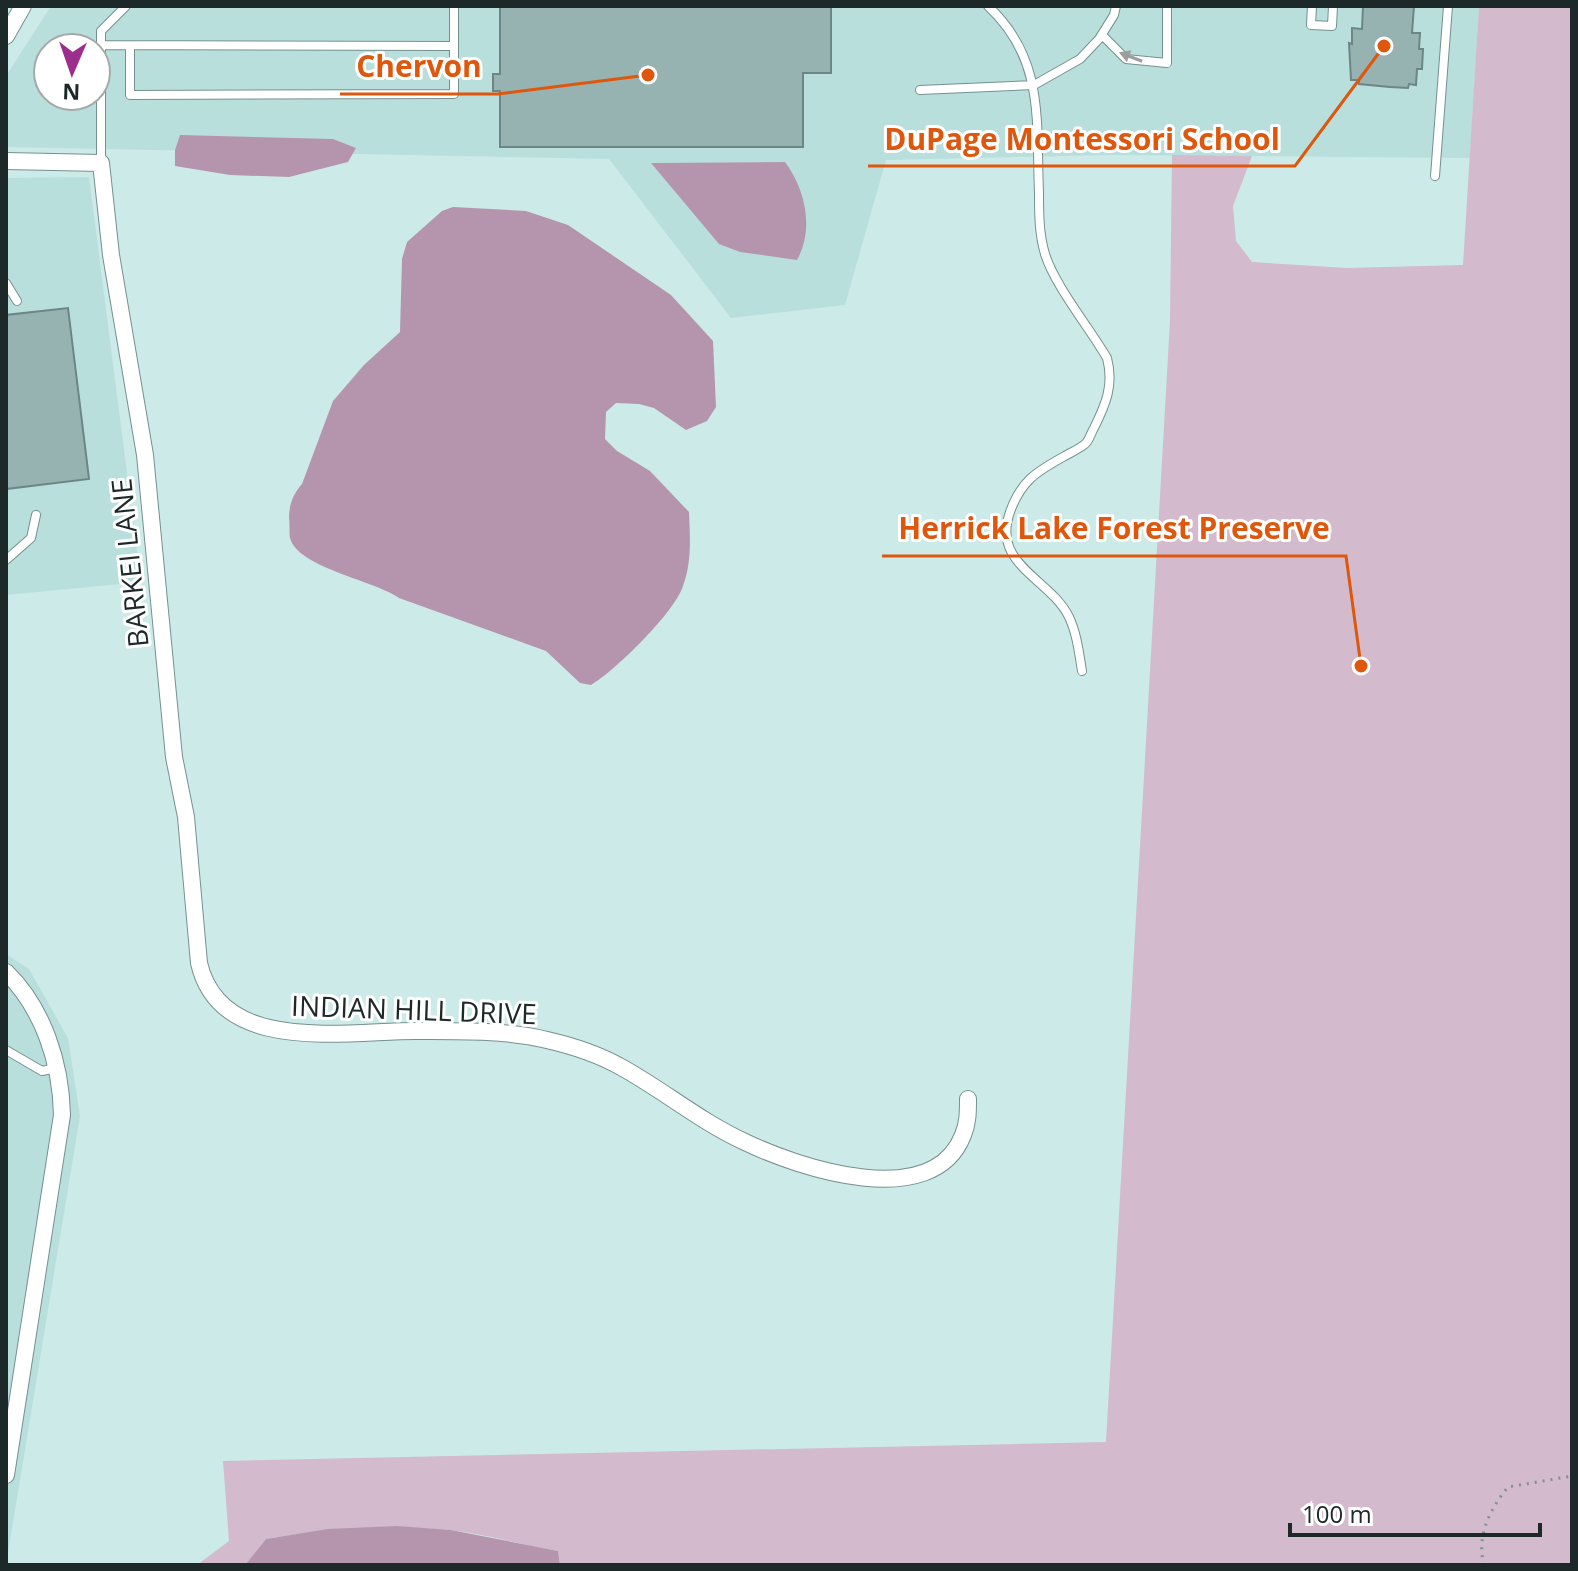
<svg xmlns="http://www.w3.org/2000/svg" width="1578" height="1571" font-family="'Open Sans',sans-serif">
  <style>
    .built { fill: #b9dfdd; fill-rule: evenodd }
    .green { fill: #d3bacd }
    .water { fill: #b595ad }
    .building { fill: #97b3b1; stroke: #6b8684; stroke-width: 2 }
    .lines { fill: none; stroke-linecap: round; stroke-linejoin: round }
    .lane-casing { stroke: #75918f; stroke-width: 10 }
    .street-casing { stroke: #75918f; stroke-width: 18 }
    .path { stroke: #7d9392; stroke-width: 3; stroke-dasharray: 2 6; stroke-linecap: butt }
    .lane { stroke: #fff; stroke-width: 8 }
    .street { stroke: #fff; stroke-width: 16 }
    .oneway { fill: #999e9e }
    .labels { text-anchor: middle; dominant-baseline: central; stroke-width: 6; stroke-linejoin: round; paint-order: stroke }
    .street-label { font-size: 28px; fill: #1d2828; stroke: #fff }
    .leader { fill: none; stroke: #de570d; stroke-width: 3 }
    .callout-dot { fill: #de570d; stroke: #fff; stroke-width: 3 }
    .callout-label { font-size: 30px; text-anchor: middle; font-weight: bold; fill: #de570d; stroke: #fff; stroke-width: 6; stroke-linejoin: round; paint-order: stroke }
  </style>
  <rect width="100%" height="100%" fill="#cceae8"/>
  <!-- built -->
  <path class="built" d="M51 6H1479L1470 158 1112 155 886 160 845 305 731 318 609 159 6 147V76ZM48 48H96V96H48Z
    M89 177 141 582 6 595V178Z
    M6 954 29 969 68 1038 80 1116 6 1565Z"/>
  <!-- green -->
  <path class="green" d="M1479 6H1572V1565H560L558 1551C521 1545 486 1534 449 1530 387 1524 327 1529 266 1539L245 1565H197L229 1541 223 1461 1106 1442 1170 321 1172 155 1252 156 1233 206 1236 241 1252 262 1347 268 1463 265Z"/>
  <!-- water -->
  <path class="water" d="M180 135 333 139 356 148 348 162 289 177 230 175 175 166V150Z
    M785 162C806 190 814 230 797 260L740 252 719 244 651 163Z
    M453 207 526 211 568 225 671 295 713 341 716 407 707 421 686 430 654 408 639 404 616 403 606 412 605 439 617 451 650 471 689 512C690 538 692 561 683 586 675 612 615 671 591 685L580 683 546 651 399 598C374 580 298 568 290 538 289 532 290 524 289 518 289 505 293 494 302 484L333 401 364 365 400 332 402 259 407 242 442 211Z
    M397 1526 451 1530 558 1551 560 1565H245L266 1539 328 1529Z"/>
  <!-- building -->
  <path class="building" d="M500 6H831V73H803V147H500V91H493V74H500Z
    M1363 6H1414L1412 33H1420L1419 49H1423L1422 69H1417L1416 85 1409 84 1408 88 1390 87 1359 84V80H1351L1349 43 1352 44V28L1362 29Z
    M68 308 89 479 6 489V315Z"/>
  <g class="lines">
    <defs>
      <path id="lane" d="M988 6C1045 59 1036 121 1039 193 1039 213 1039 234 1045 254 1055 286 1089 327 1107 358 1114 385 1106 404 1094 428 1091 433 1089 441 1085 444 1079 449 1070 453 1063 457 1036 472 1021 481 1010 512 991 565 1050 578 1069 617 1077 634 1079 653 1082 671
        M1312 6 1311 25 1332 26 1333 6
        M1102 35 1126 59 1167 63V6
        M101 45 454 46
        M130 46V95L454 94V6
        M920 90 1034 85 1080 59 1099 39 1114 15 1116 6
        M101 163V31L126 6
        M1435 176 1448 6
        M6 283 17 301
        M6 560 31 538 36 515
        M6 1050 42 1071 56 1068"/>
      <path id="street" d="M6 36 23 6
        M6 161 101 163 111 255 145 455 174 757 186 817 199 963C220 1055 345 1031 415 1031 456 1031 507 1030 547 1040 573 1046 598 1054 621 1067 663 1090 701 1122 745 1142 799 1168 933 1213 963 1135 968 1123 968 1112 968 1099
        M6 972C43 1008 61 1063 62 1115L6 1475"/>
    </defs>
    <!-- lane casing -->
    <use href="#lane" class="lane-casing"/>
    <!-- street casing -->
    <use href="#street" class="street-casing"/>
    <!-- path -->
    <path class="path" d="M1484 1565C1476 1536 1490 1509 1508 1487L1572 1476"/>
    <!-- lane -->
    <use href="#lane" class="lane"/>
    <!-- street -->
    <use href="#street" class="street"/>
  </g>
  <!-- one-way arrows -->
  <defs><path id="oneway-solid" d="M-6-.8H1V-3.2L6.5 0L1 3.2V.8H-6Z" transform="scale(2)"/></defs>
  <use class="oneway" href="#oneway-solid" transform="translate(1131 57) rotate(-159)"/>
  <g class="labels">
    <!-- street labels -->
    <g class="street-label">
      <text transform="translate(129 563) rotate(-96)">BARKEI LANE</text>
      <text transform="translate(414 1009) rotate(2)">INDIAN HILL DRIVE</text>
    </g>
  </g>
  <!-- callouts -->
  <path class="leader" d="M648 75L498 94H340M1384 46L1295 166H868M1361 666L1346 556H882"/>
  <g class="callout-dot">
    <circle cx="648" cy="75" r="8"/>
    <circle cx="1384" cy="46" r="8"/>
    <circle cx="1361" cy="666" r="8"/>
  </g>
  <g class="callout-label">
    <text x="419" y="77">Chervon</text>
    <text x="1082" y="150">DuPage Montessori School</text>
    <text x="1114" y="539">Herrick Lake Forest Preserve</text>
  </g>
  <!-- border -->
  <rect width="1578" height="1571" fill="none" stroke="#1d2828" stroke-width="16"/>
  <!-- north arrow -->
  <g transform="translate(72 72) rotate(182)"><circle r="38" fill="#ffffff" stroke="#a5a9a9" stroke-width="2"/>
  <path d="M0-6L14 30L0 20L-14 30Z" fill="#9e2e8d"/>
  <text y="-12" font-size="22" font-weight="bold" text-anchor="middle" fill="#1d2828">N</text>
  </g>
  <!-- scale -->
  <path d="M1290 1523v12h250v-12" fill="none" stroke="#1d2828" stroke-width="4"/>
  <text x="1302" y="1523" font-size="24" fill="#1d2828" stroke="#ffffff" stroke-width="6" paint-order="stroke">100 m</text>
</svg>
